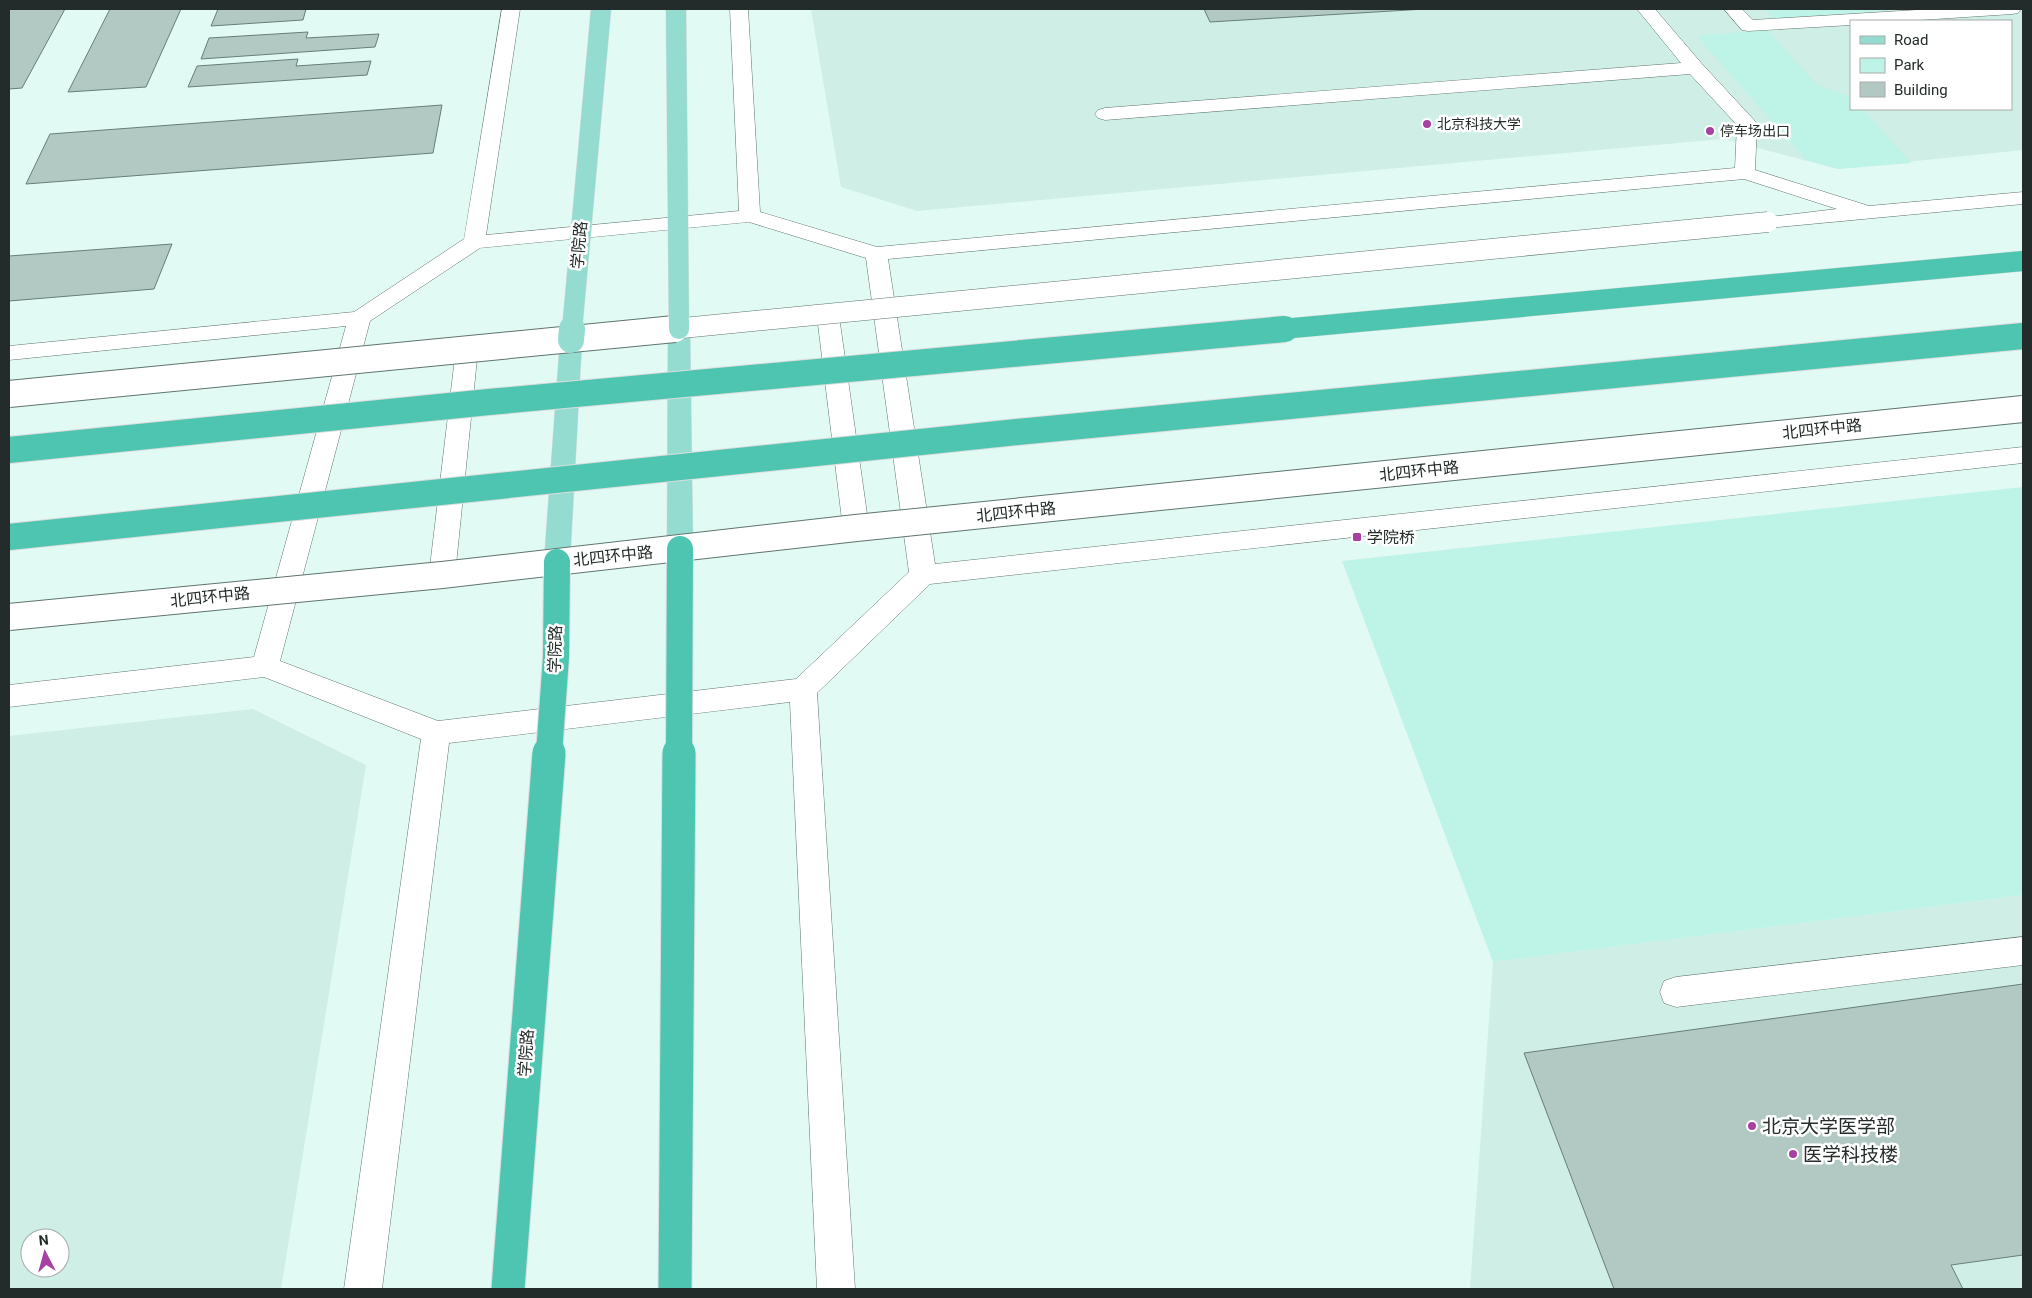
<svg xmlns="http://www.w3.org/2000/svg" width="2032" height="1298" font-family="Roboto,'Noto Sans SC',sans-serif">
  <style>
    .built { fill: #ceeee6; fill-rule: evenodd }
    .green { fill: #bef3e7 }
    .building { fill: #b2c9c3; stroke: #687d78 }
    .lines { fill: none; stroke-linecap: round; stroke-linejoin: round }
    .minor-casing { stroke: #5f746f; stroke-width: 1 }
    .major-casing { stroke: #dcdddd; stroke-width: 1 }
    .minor { fill: #fff; fill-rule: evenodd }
    .major { fill: #95dcd0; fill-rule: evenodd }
    .minor-bridge-far1-casing { stroke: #5f746f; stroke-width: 21; stroke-linecap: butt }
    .minor-bridge-casing { stroke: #5f746f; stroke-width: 28; stroke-linecap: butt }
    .major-bridge-far1-casing { stroke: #dcdddd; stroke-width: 21; stroke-linecap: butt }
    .major-bridge-casing { stroke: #dcdddd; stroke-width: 28; stroke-linecap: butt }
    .highway-bridge-far2-casing { stroke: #dcdddd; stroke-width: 21; stroke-linecap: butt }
    .highway-bridge-far1-casing { stroke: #dcdddd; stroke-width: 28; stroke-linecap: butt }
    .highway-bridge-casing { stroke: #dcdddd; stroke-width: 35; stroke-linecap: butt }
    .minor-bridge-far1 { stroke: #fff; stroke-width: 20 }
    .minor-bridge { stroke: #fff; stroke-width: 26 }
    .major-bridge-far1 { stroke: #95dcd0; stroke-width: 20 }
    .major-bridge { stroke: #95dcd0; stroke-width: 26 }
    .highway-bridge-far2 { stroke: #4ec5b0; stroke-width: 20 }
    .highway-bridge-far1 { stroke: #4ec5b0; stroke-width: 26 }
    .highway-bridge { stroke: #4ec5b0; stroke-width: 33 }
    .poi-dot { fill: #a740a3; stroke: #fff; stroke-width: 2 }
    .labels { text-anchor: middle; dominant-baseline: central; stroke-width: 5; stroke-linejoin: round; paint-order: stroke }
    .far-poi-label { font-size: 14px; fill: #232c2a; stroke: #fff; text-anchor: start }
    .street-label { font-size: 16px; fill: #232c2a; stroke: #fff }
    .poi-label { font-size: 16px; fill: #232c2a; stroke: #fff; text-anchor: start }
    .near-poi-label { font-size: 19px; fill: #232c2a; stroke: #fff; text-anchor: start }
  </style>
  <rect width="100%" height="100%" fill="#e2faf4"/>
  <!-- built -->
  <path class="built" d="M811 9H2023V150L1838 169 1723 139 917 211 841 187ZM1851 21H2011V109H1851Z
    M253 709 366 765 281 1289H9V736ZM30 1238H60V1268H30Z
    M2023 895V1289H1470L1493 962Z"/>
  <!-- green -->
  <path class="green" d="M1765 9H1904L1774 19Z
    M1767 30 1817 85 1851 97V109H1862L1911 163 1838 169 1806 160 1697 36Z
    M2023 487V895L1493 962 1342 561Z"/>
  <!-- building -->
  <path class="building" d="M9 9H65L22 88 9 89Z
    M110 9H181L146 87 68 92Z
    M218 9H306L303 20 211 26Z
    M1204 9H1425L1210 22Z
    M308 32 306 38 379 34 375 47 201 59 209 38Z
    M298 59 296 66 371 61 367 75 188 87 197 66Z
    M442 105 433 153 26 184 50 134Z
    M172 244 154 289 9 301V256Z
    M2023 984V1255L1951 1265 1963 1289H1614L1524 1053Z"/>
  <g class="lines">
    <defs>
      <path id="minor" d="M502 9H520L486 235 739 211 730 9H748L760 212 877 247 1735 168 1737 125 1690 74 1105 120 1098 118 1095 114 1098 110 1105 108 1681 63 1637 9H1655L1702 64 1754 120 1757 124 1755 170 1869 206 2023 192V204L1768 228 1761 226 1758 222 1761 218 1837 209 1744 179 888 259 935 564 2023 447V463L930 584 817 693 855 1289H817L790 702 449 743 382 1289H344L421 739 264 677 9 707V685L254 657 346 326 9 360V346L354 312 464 239ZM749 222 866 258 909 572 796 679 438 721 280 661 370 321 480 248Z
        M1724 9H1742L1753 20 1933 9H2021L2018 13 2012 14 1905 21H1851V25L1748 31 1742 30Z
        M828 309 836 311 839 316 869 528 865 534 856 537 847 534 843 528 817 316 820 311Z
        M467 342 475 344 478 349 455 575 451 582 442 585 433 582 429 575 456 349 459 344Z
        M2023 937V965L1676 1007 1664 1003 1660 992 1664 981 1676 977Z"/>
      <path id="major" d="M679 322 687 324 690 329 693 549 689 556 680 558 671 556 667 549 668 329 671 324Z
        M571 333 579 335 582 340 570 562 566 569 557 572 548 569 544 562 560 340 563 335Z"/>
    </defs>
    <!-- minor casing -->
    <use href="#minor" class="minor-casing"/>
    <!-- major casing -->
    <use href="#major" class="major-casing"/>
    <!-- minor -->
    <use href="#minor" class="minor"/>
    <!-- major -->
    <use href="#major" class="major"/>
    <defs>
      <path id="minor-bridge-far1" d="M662 330 1768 222"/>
      <path id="minor-bridge" d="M9 394 675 329
        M9 617 442 575 856 528 2023 409"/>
      <path id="major-bridge-far1" d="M676 9 679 329
        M572 330 601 9"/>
      <path id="major-bridge" d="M571 340 572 329"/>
      <path id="highway-bridge-far2" d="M1271 330 2023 261"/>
      <path id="highway-bridge-far1" d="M9 450 489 402 1285 329
        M9 537 1017 432 2023 336
        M549 754 556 657 557 562
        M679 754 680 549"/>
      <path id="highway-bridge" d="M508 1289 549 753
        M675 1289 679 753"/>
    </defs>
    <!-- minor-bridge-far1 casing -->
    <use href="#minor-bridge-far1" class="minor-bridge-far1-casing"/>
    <!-- minor-bridge casing -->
    <use href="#minor-bridge" class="minor-bridge-casing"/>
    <!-- major-bridge-far1 casing -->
    <use href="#major-bridge-far1" class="major-bridge-far1-casing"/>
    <!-- major-bridge casing -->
    <use href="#major-bridge" class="major-bridge-casing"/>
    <!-- highway-bridge-far2 casing -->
    <use href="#highway-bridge-far2" class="highway-bridge-far2-casing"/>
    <!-- highway-bridge-far1 casing -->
    <use href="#highway-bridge-far1" class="highway-bridge-far1-casing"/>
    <!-- highway-bridge casing -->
    <use href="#highway-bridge" class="highway-bridge-casing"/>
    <!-- minor-bridge-far1 -->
    <use href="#minor-bridge-far1" class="minor-bridge-far1"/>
    <!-- minor-bridge -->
    <use href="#minor-bridge" class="minor-bridge"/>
    <!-- major-bridge-far1 -->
    <use href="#major-bridge-far1" class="major-bridge-far1"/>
    <!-- major-bridge -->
    <use href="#major-bridge" class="major-bridge"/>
    <!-- highway-bridge-far2 -->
    <use href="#highway-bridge-far2" class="highway-bridge-far2"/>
    <!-- highway-bridge-far1 -->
    <use href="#highway-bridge-far1" class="highway-bridge-far1"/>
    <!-- highway-bridge -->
    <use href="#highway-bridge" class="highway-bridge"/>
  </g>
  <!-- markers -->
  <g class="poi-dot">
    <circle cx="1427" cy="124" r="5"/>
    <circle cx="1710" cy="131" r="5"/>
    <rect x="1352" y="532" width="10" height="10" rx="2.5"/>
    <circle cx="1752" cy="1126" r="5"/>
    <circle cx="1793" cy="1154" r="5"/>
  </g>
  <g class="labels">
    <!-- far-poi labels -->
    <g class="far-poi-label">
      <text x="1437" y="124">北京科技大学</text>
      <text x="1720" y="131">停车场出口</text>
    </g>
    <!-- street labels -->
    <g class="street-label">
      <text transform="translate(579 245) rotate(-85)">学院路</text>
      <text transform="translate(1822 429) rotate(-6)">北四环中路</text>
      <text transform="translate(1419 471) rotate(-6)">北四环中路</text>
      <text transform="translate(1016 512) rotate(-6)">北四环中路</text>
      <text transform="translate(613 556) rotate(-6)">北四环中路</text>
      <text transform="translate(210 597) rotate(-6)">北四环中路</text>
      <text transform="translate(555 649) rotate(-88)">学院路</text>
      <text transform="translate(526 1053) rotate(-86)">学院路</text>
    </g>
    <!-- poi labels -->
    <g class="poi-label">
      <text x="1367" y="537">学院桥</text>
    </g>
    <!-- near-poi labels -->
    <g class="near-poi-label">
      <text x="1762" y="1126">北京大学医学部</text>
      <text x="1803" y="1154">医学科技楼</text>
    </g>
  </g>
  <!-- border -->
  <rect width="2032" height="1298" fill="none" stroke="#232c2a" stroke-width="20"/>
  <!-- legend -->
  <rect x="1850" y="20" width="162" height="90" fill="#ffffff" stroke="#a7abaa"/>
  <rect x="1860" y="36" width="25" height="8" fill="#95dcd0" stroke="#a7abaa"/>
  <text x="1894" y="45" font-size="15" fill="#232c2a">Road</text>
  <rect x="1860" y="58" width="25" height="15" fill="#bef3e7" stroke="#a7abaa"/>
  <text x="1894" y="70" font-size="15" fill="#232c2a">Park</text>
  <rect x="1860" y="82" width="25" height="15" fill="#b2c9c3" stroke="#a7abaa"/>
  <text x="1894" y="95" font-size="15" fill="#232c2a">Building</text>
  <!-- north arrow -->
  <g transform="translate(45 1253) rotate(354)"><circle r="24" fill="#ffffff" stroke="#a7abaa"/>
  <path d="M0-4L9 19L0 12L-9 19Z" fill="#a740a3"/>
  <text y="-8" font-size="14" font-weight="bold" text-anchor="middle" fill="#232c2a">N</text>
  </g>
</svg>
